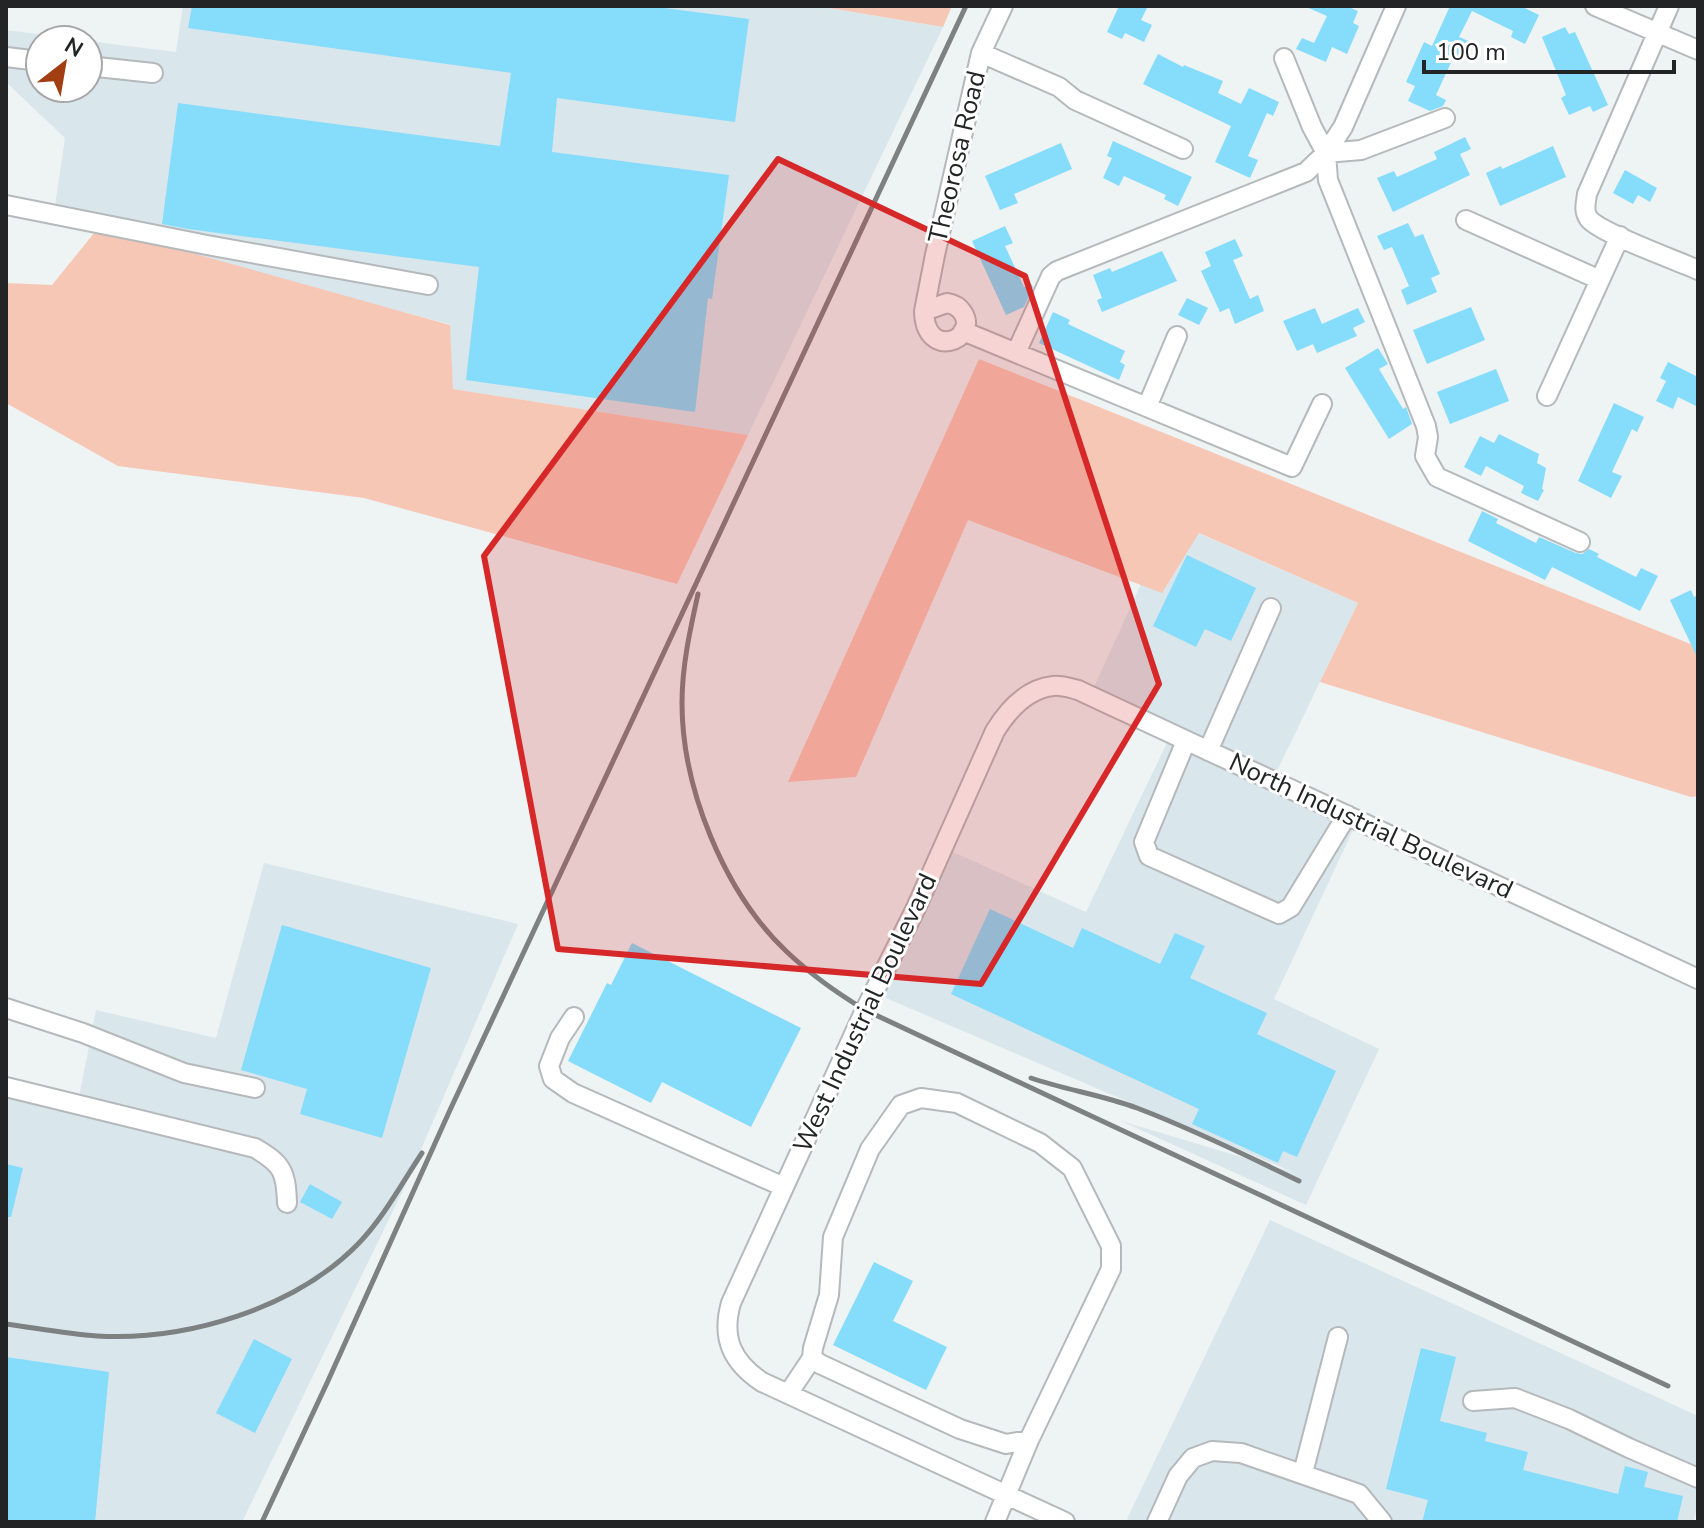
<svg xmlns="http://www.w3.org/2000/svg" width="1704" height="1528" font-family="'Nunito Sans',sans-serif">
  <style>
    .built { fill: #d9e6eb }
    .green { fill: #f7c7b6 }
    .building { fill: #86dcfb }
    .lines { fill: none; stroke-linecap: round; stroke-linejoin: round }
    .minor-casing { stroke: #b5b9bb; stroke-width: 22 }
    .minor { stroke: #fff; stroke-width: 18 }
    .rail { stroke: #7d8182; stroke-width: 5 }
    .marked { fill: #d62828; fill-opacity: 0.2; stroke: #d62828; stroke-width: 6; stroke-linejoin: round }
    .labels { text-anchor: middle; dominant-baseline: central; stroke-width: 6; stroke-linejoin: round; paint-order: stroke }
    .street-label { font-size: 26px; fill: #222425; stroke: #fff }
  </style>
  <rect width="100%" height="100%" fill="#eef3f4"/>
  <!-- built -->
  <path class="built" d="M183 6H816L943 27 748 435 453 389 449 324 53 220 65 138 6 82V30L83 40H40V88H88V41L176 52Z
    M1198 533 1358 603 1276 773 1360 815 1274 999 1379 1049 1306 1205 1121 1121 1295 1173 874 993 942 847 1086 912 1175 726 1094 687 1141 584 1162 592Z
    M264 863 518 924 407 1182 242 1522H6V1081L79 1098 96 1010 216 1038Z
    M1270 1220 1698 1416V1504L1693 1522H1133L1127 1519Z"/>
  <!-- green -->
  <path class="green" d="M817 6H952L943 27Z
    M99 227 450 325 453 389 748 435 677 584 364 498 118 466 6 403V283L52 285Z
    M979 359 1698 647V796L1691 797 1320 682 1358 603 1199 533 1162 593 968 520 856 777 788 782Z"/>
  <!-- building -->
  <path class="building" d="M192 6H649L749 19 735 122 557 98 552 152 729 175 712 299 708 298 695 412 466 380 479 267 188 229 162 224 178 103 500 146 511 73 188 28Z
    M1119 6H1148L1141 20 1152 25 1144 42 1125 33 1122 39 1107 32Z
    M1304 6H1346L1358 11 1353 23 1359 26 1347 54 1332 47 1326 62 1296 49 1302 38 1314 43 1327 16Z
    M1450 6H1521L1539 15 1525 44 1511 37 1513 31 1472 11 1459 37 1471 42 1463 60 1454 56 1436 95 1446 100 1443 106 1430 111 1408 101 1415 86 1406 82 1424 42 1432 46Z
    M1565 27 1569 34 1575 32 1608 105 1593 112 1590 106 1569 115 1561 98 1566 95 1542 37Z
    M1158 54 1183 67 1184 65 1223 81 1218 93 1241 104 1249 88 1279 102 1273 116 1267 113 1248 156 1258 160 1250 178 1215 162 1231 126 1143 84Z
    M1465 137 1471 149 1460 154 1470 175 1393 212 1377 178 1394 171 1397 177 1437 159 1434 152Z
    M1113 141 1192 177 1178 206 1164 199 1166 195 1124 176 1119 186 1103 178 1112 158 1107 156Z
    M1061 143 1072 169 1014 194 1018 203 1000 210 985 176Z
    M1553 146 1566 177 1500 206 1486 173 1501 166 1502 169Z
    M1625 170 1657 188 1650 202 1638 195 1633 204 1613 193Z
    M1408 223 1415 237 1423 234 1440 274 1431 278 1437 292 1407 305 1401 290 1409 286 1403 272 1392 247 1384 250 1377 236Z
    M1005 226 1013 243 1005 246 1024 287 1031 284 1033 287 1024 307 1006 315 972 241Z
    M1235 239 1243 256 1233 260 1250 299 1258 295 1264 311 1235 324 1229 308 1220 312 1201 271 1211 266 1205 252Z
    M1162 251 1177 281 1102 312 1097 300 1102 298 1093 275 1110 268 1112 272Z
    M1187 298 1208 308 1199 325 1178 315Z
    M1471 307 1485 340 1427 364 1413 330Z
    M1315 308 1322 324 1358 308 1365 322 1353 328 1357 336 1317 353 1313 344 1297 351 1283 321Z
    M1053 312 1070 320 1068 324 1125 351 1120 362 1125 365 1119 380 1039 343Z
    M1378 348 1388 364 1379 369 1403 409 1406 407 1412 424 1389 439 1345 368Z
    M1668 362 1698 377V407L1678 397 1673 409 1656 401 1666 381 1660 378Z
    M1496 369 1509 401 1450 424 1437 392Z
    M1614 403 1644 417 1637 432 1632 429 1612 472 1622 476 1611 498 1578 481Z
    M1499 434 1539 454 1537 463 1546 468 1542 489 1544 490 1538 501 1521 493 1524 486 1486 466 1481 476 1464 467 1480 436 1494 443Z
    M1482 511 1498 519 1496 523 1536 543 1539 537 1576 553 1582 554 1589 549 1599 554 1597 557 1636 577 1641 568 1658 576 1640 611 1552 567 1545 580 1468 541Z
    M1187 555 1256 588 1231 641 1205 629 1196 647 1153 626Z
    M1691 590 1694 597 1698 595V659L1670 600Z
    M990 909 1073 948 1082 928 1160 964 1175 933 1205 946 1190 978 1267 1013 1257 1034 1336 1071 1297 1157 1283 1151 1278 1163 1192 1124 1199 1109 951 994Z
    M282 925 431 968 382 1138 300 1114 307 1089 241 1070Z
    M632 943 801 1028 751 1127 662 1082 651 1103 568 1061 607 983 611 985Z
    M6 1164 23 1168 11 1217H6Z
    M310 1184 342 1202 332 1219 300 1202Z
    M874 1262 913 1281 893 1321 947 1347 926 1390 833 1345Z
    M254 1339 292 1359 255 1433 216 1413Z
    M1421 1348 1456 1357 1440 1421 1487 1433 1485 1441 1528 1452 1523 1470 1618 1494 1625 1466 1648 1472 1644 1487 1683 1496 1677 1522H1422L1428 1500 1386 1489Z
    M6 1357 109 1372 95 1522H6Z"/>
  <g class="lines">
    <defs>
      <path id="minor" d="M1595 6 1698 50
        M1669 6 1587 194C1586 203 1583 211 1589 219 1602 234 1676 260 1698 270
        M981 53 1059 87 1075 100 1183 149
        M6 57 40 61
        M1284 58 1312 127 1326 153 1328 180 1426 426 1428 437 1425 456 1437 477 1580 542
        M88 66 153 73
        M1326 153 1361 150 1445 118
        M6 205 207 245 428 285
        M1466 220 1600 280
        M947 303C954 304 959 307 963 313 979 340 925 361 924 311Z
        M924 311 935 255 981 53 1003 6
        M963 331 1292 467 1322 404
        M1016 353 1051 276 1057 271 1306 172 1326 153 1343 127 1396 6
        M1547 396 1620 236
        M1147 407 1177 336
        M1186 741 1144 842 1149 856 1279 914 1291 907 1347 815
        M1208 751 1271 608
        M6 1008 83 1033 184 1073 255 1088
        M574 1017 560 1038 549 1066 553 1079 573 1093 784 1187
        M6 1087 255 1148C282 1164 286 1171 287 1203
        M921 1098 957 1103 1040 1143 1072 1168 1111 1246V1269L1029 1440 1006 1444 960 1429 820 1364 812 1358 813 1348 829 1295 833 1237 870 1149 901 1105Z
        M788 1394 812 1358
        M1473 1401 1515 1398 1569 1419 1629 1448 1698 1478
        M1303 1473 1338 1337
        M995 1522 1029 1440
        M1065 1522 762 1382C732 1362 721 1338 731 1303L865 1010 916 908 995 731C1008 710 1026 689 1053 686 1061 685 1070 688 1078 690L1698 979
        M1157 1522 1178 1476 1193 1458 1212 1451 1241 1453 1359 1494 1382 1522"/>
    </defs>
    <!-- minor casing -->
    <use href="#minor" class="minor-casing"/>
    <!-- minor -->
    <use href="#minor" class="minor"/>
    <!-- rail -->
    <path class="rail" d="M698 594C690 630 682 666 682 703 682 788 724 892 786 951 810 974 837 993 865 1010L1668 1386
      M1031 1078C1066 1090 1102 1095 1137 1108 1192 1129 1246 1155 1299 1181
      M6 1324C36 1328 66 1334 97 1336 186 1341 295 1309 359 1243 384 1217 402 1183 422 1153
      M262 1522 327 1383 450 1110 966 6"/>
  </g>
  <!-- marked area -->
  <path class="marked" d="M778 159 1025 276 1159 684 981 984 558 949 484 556Z"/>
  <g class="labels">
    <!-- street labels -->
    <g class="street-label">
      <text transform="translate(957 157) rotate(-77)">Theorosa Road</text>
      <text transform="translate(1371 826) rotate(25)">North Industrial Boulevard</text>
      <text transform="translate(865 1013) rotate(-65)">West Industrial Boulevard</text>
    </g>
  </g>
  <!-- border -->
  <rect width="1704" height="1528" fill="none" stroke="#222425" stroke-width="16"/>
  <!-- north arrow -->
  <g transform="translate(64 64) rotate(31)"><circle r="38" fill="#ffffff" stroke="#a7a7a8" stroke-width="2"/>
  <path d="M0-6L14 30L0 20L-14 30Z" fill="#a33e12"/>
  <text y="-12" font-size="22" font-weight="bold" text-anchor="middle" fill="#222425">N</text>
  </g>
  <!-- scale -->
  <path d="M1424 60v12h250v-12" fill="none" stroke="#222425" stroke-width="4"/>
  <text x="1436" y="60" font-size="24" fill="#222425" stroke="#ffffff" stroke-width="6" paint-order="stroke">100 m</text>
</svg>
